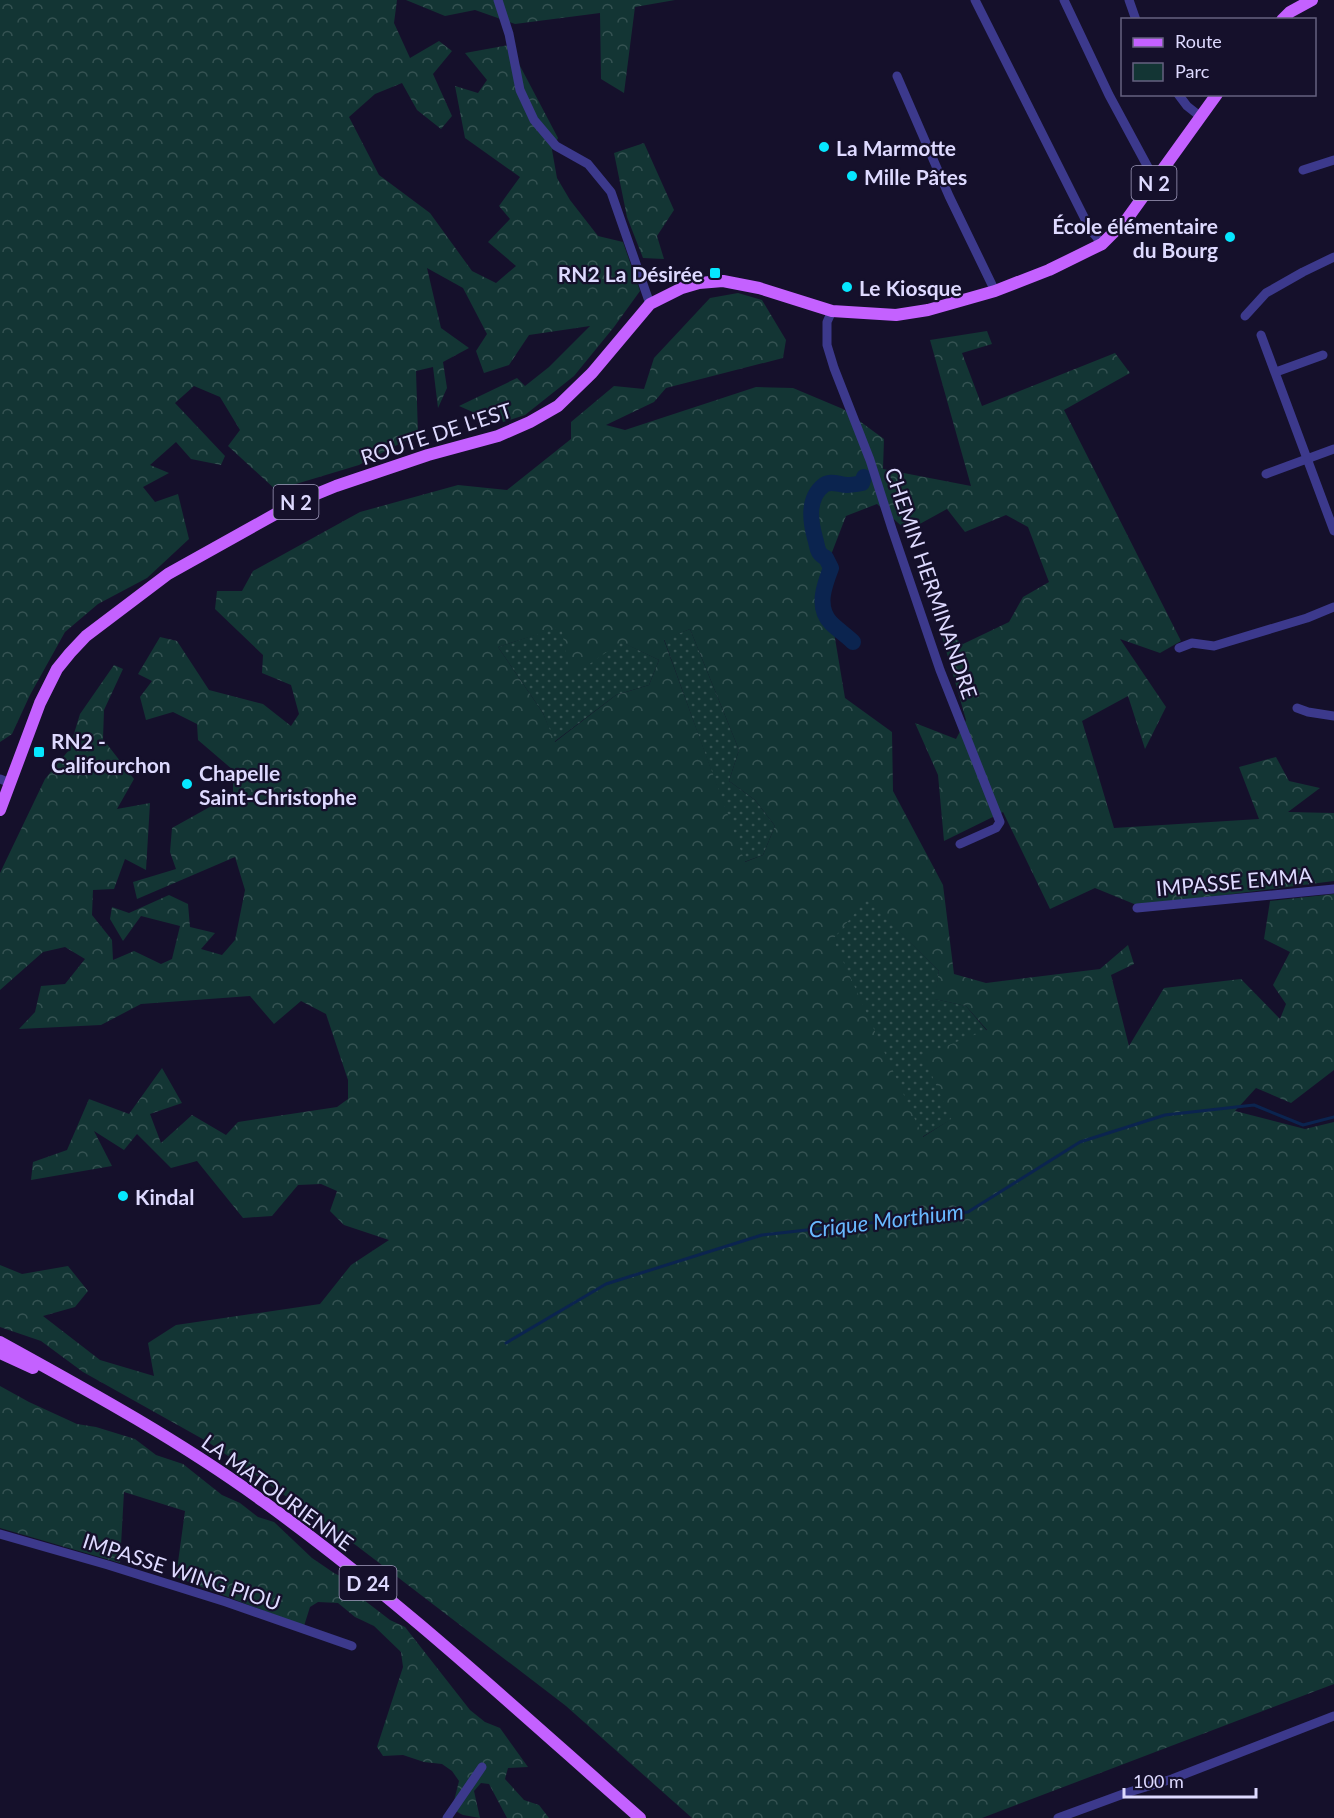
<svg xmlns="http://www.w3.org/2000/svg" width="1334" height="1818" font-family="Lato,sans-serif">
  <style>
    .green { fill: url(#green-dots) }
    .forest { fill: url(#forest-crowns); fill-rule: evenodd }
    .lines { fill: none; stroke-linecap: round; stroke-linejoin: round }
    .stream { stroke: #0b244f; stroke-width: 3 }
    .river { stroke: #0b244f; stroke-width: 16 }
    .minor { stroke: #3c398c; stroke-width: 9 }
    .major { stroke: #c461ff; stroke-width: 12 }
    .poi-dot { fill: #06e7ff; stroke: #15102b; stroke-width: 2 }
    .labels { text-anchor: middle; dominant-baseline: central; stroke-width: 4.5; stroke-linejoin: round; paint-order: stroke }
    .shield { fill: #15102b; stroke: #a29dbf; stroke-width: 1.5 }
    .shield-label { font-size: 20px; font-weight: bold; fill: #dedaff }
    .poi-label { font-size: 21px; font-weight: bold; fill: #dedaff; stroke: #15102b; text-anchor: start }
    .street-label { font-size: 21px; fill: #dedaff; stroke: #15102b }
    .water-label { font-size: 22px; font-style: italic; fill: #68b9ff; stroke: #15102b }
  </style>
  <defs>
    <pattern id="green-dots" width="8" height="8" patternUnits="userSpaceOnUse" patternTransform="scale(1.5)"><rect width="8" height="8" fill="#133534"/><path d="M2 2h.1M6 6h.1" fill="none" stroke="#355252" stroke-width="1.8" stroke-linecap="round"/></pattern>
    <pattern id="forest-crowns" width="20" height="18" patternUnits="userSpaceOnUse" patternTransform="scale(1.5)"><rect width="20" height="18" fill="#133534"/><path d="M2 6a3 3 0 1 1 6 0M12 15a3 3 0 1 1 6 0" fill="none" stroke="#355252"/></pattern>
  </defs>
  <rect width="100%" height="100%" fill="#15102b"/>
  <!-- green -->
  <path class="green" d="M561 626 622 642 659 660 649 685 616 695 554 742 543 713 498 647Z
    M690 629 739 750 729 781 755 800 775 826 763 855 744 862 664 639Z
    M867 898 939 971 935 999 966 1006 987 1031 952 1119 922 1137 832 939Z"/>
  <!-- forest -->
  <path class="forest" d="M0 0H397L394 23 410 58 439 41 452 51 433 74 452 116 441 129 417 110 402 83 375 94 349 117 379 175 430 213 472 271 496 283 516 266 488 242 510 219 499 206 520 177 465 138 455 86 478 93 487 80 465 53 509 45 558 138 552 150 557 178 570 200 598 236 623 242 640 291 614 327 574 376 525 415 503 422 499 408 475 413 459 406 517 378 525 386 549 367 590 326 529 335 509 365 484 373 476 351 487 334 463 288 427 268 441 328 469 348 443 362 447 388 438 408 433 367 416 371 418 434 359 465 276 490 228 446 240 430 220 397 194 386 175 403 225 456 221 465 191 459 176 442 150 465 169 473 143 487 155 502 178 494 189 539 147 578 98 604 65 632 30 695 12 734 0 742Z
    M406 0H675L635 7 624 93 601 79 600 13 515 24 475 10 445 16Z
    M644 143 674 210 657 236 664 259 643 258 627 217 614 153Z
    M738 293 762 300 786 340 783 358 666 388 654 402 606 425 625 430 756 387 793 388 843 409 884 439 883 469 971 486 930 340 987 331 992 344 962 353 982 406 1115 353 1130 373 1064 410 1181 641 1160 653 1120 639 1166 707 1145 749 1128 696 1082 721 1114 828 1259 819 1239 767 1276 757 1289 781 1320 788 1288 812 1334 813V881L1139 906 1095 888 1050 909 1003 812 944 841 938 775 915 723 956 739 966 720 939 626 963 644 1009 622 1023 597 1049 582 1028 527 1006 515 965 532 947 509 907 531 877 504 846 516 824 573 845 698 892 732 893 791 943 885 954 974 986 983 1100 969 1128 945 1134 964 1111 975 1129 1046 1164 988 1241 979 1280 1019 1286 1004 1273 985 1290 952 1264 939 1270 901 1334 894V1070L1291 1103 1256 1088 1235 1111 1305 1129 1334 1122V1684L982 1818H692L566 1706 357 1546 208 1442 83 1372 41 1341 0 1327V1265L22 1274 68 1266 88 1291 75 1307 43 1316 100 1360 154 1376 148 1343 176 1325 320 1304 351 1265 389 1240 344 1225 330 1211 337 1191 321 1184 298 1185 272 1216 243 1218 197 1161 171 1168 137 1134 124 1150 94 1131 112 1166 31 1180 33 1162 67 1150 89 1099 129 1114 162 1068 182 1103 150 1114 161 1143 192 1115 226 1135 238 1122 337 1107 348 1099V1080L326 1014 301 1001 274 1024 250 996 141 1004 101 1025 19 1029 35 1012 41 986 65 984 85 959 65 947 43 952 0 990V873L45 779 69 750 80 714 114 665 123 669 104 710 103 739 134 779 117 809 150 803 146 870 125 859 114 889 93 890 92 915 112 940 113 960 134 951 161 964 172 959 180 926 141 916 123 941 110 919 112 907 129 913 169 895 188 904 190 927 215 933 201 949 222 955 235 940 245 890 235 857 137 899 133 882 176 869 170 852 172 828 233 794V770L198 740 197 724 173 712 146 720 140 697 152 681 138 674 160 637 177 641 209 690 263 704 291 726 299 714 291 685 262 673 263 655 215 609 217 591H242L253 571 360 512 458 485 507 490 571 439V422L614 386 644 389 654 358 710 298ZM561 627 571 677 621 642 659 660 649 685 616 695 555 742 543 713 498 647ZM690 629 739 750 729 781 755 800 775 826 763 855 745 862 664 640ZM867 899 939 971 934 999 966 1006 987 1030 923 1055 951 1119 923 1137 833 939Z
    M0 1386 29 1402 77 1424 96 1427 135 1439 156 1455 183 1464 222 1495 240 1503 258 1517 274 1522 312 1558 334 1573 346 1579 364 1600 390 1620 405 1627 470 1710 485 1722 500 1728 528 1767 508 1768 505 1779 524 1800 539 1805 549 1818H507L489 1784 481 1783 474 1791 480 1818 463 1815 452 1809 459 1781 452 1771 442 1764 424 1762 403 1755 383 1756 377 1747 403 1667 401 1652 374 1626 355 1617 338 1603 318 1602 310 1607 304 1626 176 1577 185 1511 124 1492 120 1563 0 1528Z"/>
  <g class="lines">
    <!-- stream -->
    <path class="stream" d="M506 1343 606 1284 762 1235 968 1212 1080 1142 1165 1115 1254 1105 1303 1125 1334 1117"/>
    <!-- river -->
    <path class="river" d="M853 642C846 635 838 630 831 623 816 607 824 586 831 568L826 558C816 553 818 547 815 538 810 520 807 498 824 485 831 480 840 485 847 485 852 485 857 484 862 483L864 477"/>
    <!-- minor -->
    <path class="minor" d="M498 0 509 34 520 90 534 120 556 146 588 164 611 192 650 304
      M975 0 1090 229 1102 244
      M1064 0 1109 95 1150 171 1158 178
      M1129 0 1136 20
      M897 76 949 196 995 291
      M1178 94 1187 106 1201 117
      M1303 170 1334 160
      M832 311 827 322V345L834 368 870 460 892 529 940 670 1000 822 996 828 960 844
      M1245 316 1266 293 1303 272 1334 257
      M1261 335 1334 531
      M1276 372 1323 355
      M1266 474 1334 449
      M1179 648 1192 643 1214 646 1307 618 1334 607
      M1297 708 1308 712 1334 716
      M0 779 10 783
      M1137 908 1334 889
      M0 1534 108 1565 226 1602 352 1646
      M447 1818 482 1767
      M1058 1818 1126 1793 1172 1779 1334 1716"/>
    <!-- major -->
    <path class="major" d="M1282 20 1290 12 1312 0
      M0 810 40 703 57 669 70 653 86 636 168 574 297 502 336 486 428 455 498 436 530 422 558 406 592 373 650 304 682 288 699 283 723 281 759 288 832 311 896 315 928 310 995 291 1049 270 1102 244 1127 219 1217 94
      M0 1342C89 1391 182 1442 264 1502 397 1598 517 1710 640 1818
      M0 1353 33 1368"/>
  </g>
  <!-- markers -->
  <g class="poi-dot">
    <circle cx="824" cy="147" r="6"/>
    <circle cx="852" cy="176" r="6"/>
    <circle cx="1230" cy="237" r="6"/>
    <rect x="709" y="267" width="12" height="12" rx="3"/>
    <circle cx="847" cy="287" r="6"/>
    <rect x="33" y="746" width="12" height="12" rx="3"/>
    <circle cx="187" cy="784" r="6"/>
    <circle cx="123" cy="1196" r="6"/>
  </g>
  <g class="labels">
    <!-- shield labels -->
    <g class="shield">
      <rect x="1131.5" y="166" width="45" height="34" rx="4.5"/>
      <rect x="273.5" y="485" width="45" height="34" rx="4.5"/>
      <rect x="339.5" y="1566" width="57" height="34" rx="4.5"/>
    </g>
    <g class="shield-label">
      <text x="1154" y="183">N 2</text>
      <text x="296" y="502">N 2</text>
      <text x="368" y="1583">D 24</text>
    </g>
    <!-- poi labels -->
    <g class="poi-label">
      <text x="836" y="147">La Marmotte</text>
      <text x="864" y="176">Mille Pâtes</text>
      <text x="1218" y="225" text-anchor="end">École élémentaire<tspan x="1218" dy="24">du Bourg</tspan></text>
      <text x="703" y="273" text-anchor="end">RN2 La Désirée</text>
      <text x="859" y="287">Le Kiosque</text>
      <text x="51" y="740">RN2 -<tspan x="51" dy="24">Califourchon</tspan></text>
      <text x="199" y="772">Chapelle<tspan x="199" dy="24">Saint-Christophe</tspan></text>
      <text x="135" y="1196">Kindal</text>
    </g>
    <!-- street labels -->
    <g class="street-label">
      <text transform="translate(436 433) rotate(-18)">ROUTE DE L'EST</text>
      <text transform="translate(932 583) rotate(71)">CHEMIN HERMINANDRE</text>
      <text transform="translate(1234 881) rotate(-5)">IMPASSE EMMA</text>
      <text transform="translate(278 1492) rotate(36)">LA MATOURIENNE</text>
      <text transform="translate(182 1571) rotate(18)">IMPASSE WING PIOU</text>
    </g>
    <!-- water labels -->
    <g class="water-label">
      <text transform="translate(886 1220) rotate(-7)">Crique Morthium</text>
    </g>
  </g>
  <!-- legend -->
  <rect x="1121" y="18" width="195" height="78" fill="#15102b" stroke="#656180" stroke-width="1.5"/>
  <rect x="1133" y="38" width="30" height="9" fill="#c461ff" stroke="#656180" stroke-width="1.5"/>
  <text x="1175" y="48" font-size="18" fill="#dedaff">Route</text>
  <rect x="1133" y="63" width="30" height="18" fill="#133534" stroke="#656180" stroke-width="1.5"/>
  <text x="1175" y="78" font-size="18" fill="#dedaff">Parc</text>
  <!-- scale -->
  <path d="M1124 1788v9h132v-9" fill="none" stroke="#dedaff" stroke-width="3"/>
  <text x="1133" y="1788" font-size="18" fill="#dedaff" stroke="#15102b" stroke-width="4.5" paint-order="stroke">100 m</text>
</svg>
